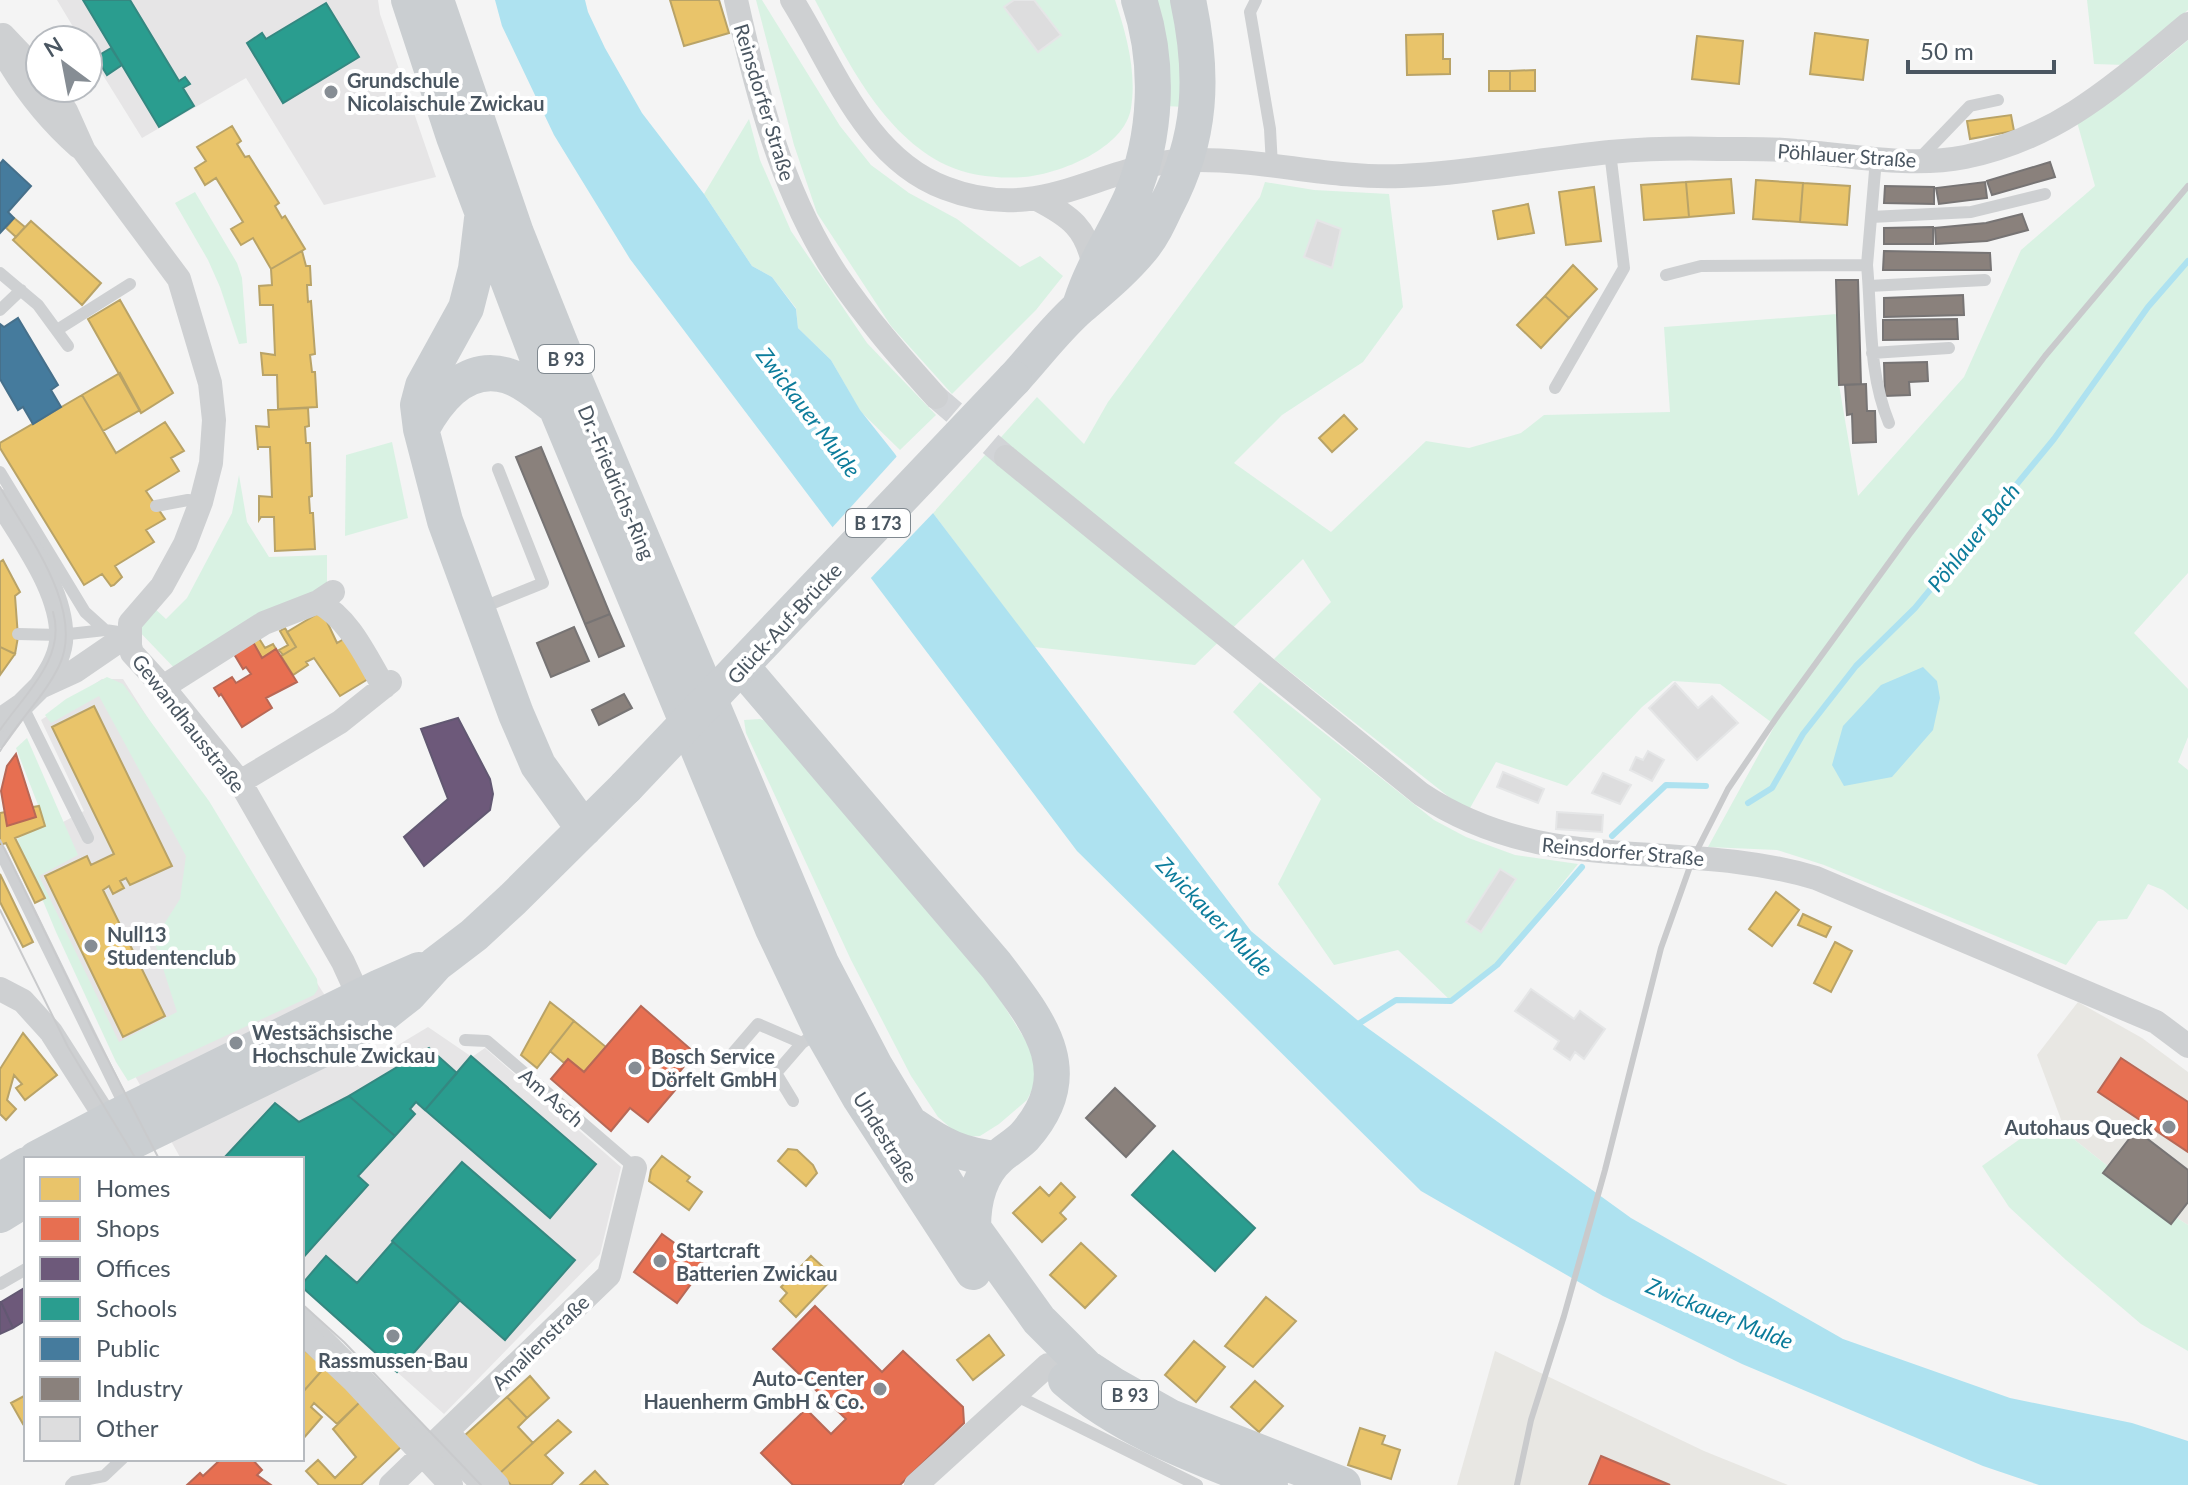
<svg xmlns="http://www.w3.org/2000/svg" width="2188" height="1485" font-family="Lato,sans-serif">
  <style>
    .commercial { fill: #e8e7e3 }
    .education { fill: #e6e5e6 }
    .green { fill: #d9f2e3 }
    .water { fill: #aee2f0 }
    .pier { fill: #f4f4f4 }
    .homes { fill: #e9c46a; stroke: #b9a367; stroke-width: 2 }
    .shops { fill: #e76f51; stroke: #b86856; stroke-width: 2 }
    .offices { fill: #6d597a; stroke: #625872; stroke-width: 2 }
    .schools { fill: #2a9d8f; stroke: #348881; stroke-width: 2 }
    .public { fill: #457b9d; stroke: #46708b; stroke-width: 2 }
    .industry { fill: #8a817c; stroke: #777474; stroke-width: 2 }
    .lines { fill: none; stroke-linecap: round; stroke-linejoin: round }
    .stream { stroke: #aee2f0; stroke-width: 6 }
    .building { fill: #ddddde; stroke: #e5e6e7; stroke-width: 2 }
    .street-tunnel { stroke: #d2d4d7; stroke-width: 24; stroke-dasharray: 24 12; stroke-linecap: butt }
    .lane { stroke: #ced0d2; stroke-width: 12 }
    .street { stroke: #ced0d2; stroke-width: 24 }
    .primary { stroke: #caced1; stroke-width: 36 }
    .tram { stroke: #c9cacc; stroke-width: 2 }
    .rail { stroke: #c9cacc; stroke-width: 6 }
    .primary-bridge { stroke: #caced1; stroke-width: 36 }
    .poi-dot { fill: #868d94; stroke: #fff; stroke-width: 3 }
    .labels { text-anchor: middle; dominant-baseline: central; stroke-width: 8; stroke-linejoin: round; paint-order: stroke }
    .shield { fill: #fff; stroke: #808990; stroke-width: 2 }
    .shield-label { font-size: 18px; font-weight: bold; fill: #4a5661 }
    .poi-label { font-size: 20px; font-weight: bold; fill: #4a5661; stroke: #fff; text-anchor: start }
    .street-label { font-size: 20px; fill: #4a5661; stroke: #fff }
    .water-label { font-size: 22px; font-style: italic; fill: #0c7c9b; stroke: #fff }
  </style>
  <rect width="100%" height="100%" fill="#f4f4f4"/>
  <!-- commercial -->
  <path class="commercial" d="M2078 1002 2142 1038 2188 1072V1225L2158 1206 2066 1133 2037 1055Z
    M1495 1351 1704 1451 1788 1485H1457Z"/>
  <!-- education -->
  <path class="education" d="M57 0H378L380 14 436 177 324 205 246 78 142 138 88 51V40H81Z
    M102 679H123L368 1063 428 1027 472 1057 485 1048 621 1167 600 1254 444 1414 302 1287V1159H181L114 1038 23 843 84 811 41 720Z"/>
  <!-- green -->
  <path class="green" d="M756 0H762L840 126 871 165 909 193 957 219 1020 267 1040 256 1063 276 1036 310 952 394 891 326 817 213 794 145Z
    M815 0H1115C1126 33 1137 72 1131 108 1125 148 1060 174 1024 177 1000 179 969 176 946 165 882 134 847 60 815 0Z
    M1150 0H1171L1179 39 1185 107 1165 106Z
    M2087 0H2188V10L2125 65 2094 64Z
    M2188 40V573L2134 633 2188 689V737L2178 762 2188 770V910L2163 890 2148 884 2127 919 2098 921 2066 965 1824 865 1777 850 1708 847 1775 725 1720 684 1673 681 1642 707 1567 786 1496 762 1470 808 1454 801 1274 659 1331 602 1303 559 1195 665 1034 647 933 513 1037 397 1084 444 1108 402 1260 197 1265 182 1314 190 1389 194 1403 307 1363 362 1282 415 1234 463 1331 532 1426 441 1469 448 1521 433 1544 415 1670 412 1664 327 1837 314 1839 385 1858 496 1964 377 2021 250 2095 186 2077 122 2156 67Z
    M749 119 760 160 791 231 867 343 936 415 900 450 860 411 831 360 798 328 796 308 772 277 752 266 704 194Z
    M195 192 237 263 242 278 247 343 239 344 220 287 208 260 175 203Z
    M392 442 408 518 345 536 346 455Z
    M239 475 247 522 269 557 327 555V588L181 675 133 625 152 606 166 619 187 598 232 513Z
    M107 677 123 684 209 801 317 979 318 989 314 995 128 1081 116 1062 56 932 17 839 45 823 16 748 27 738 78 855 39 876 119 1042 177 1012 154 940 180 899 186 856 99 696 51 723 45 715 66 699Z
    M1260 682 1434 820 1466 837 1515 855 1578 864 1497 965 1451 1001 1398 950 1334 965 1278 884 1321 799 1233 712Z
    M760 719 774 724 988 980 1034 1054 1039 1076 1027 1100 999 1124 980 1136 961 1137 938 1117 911 1076 851 960 746 733 744 720Z
    M2066 1133 2158 1206 2188 1225V1351L2141 1324 2066 1260 2009 1207 1982 1166 2027 1134Z"/>
  <!-- water -->
  <path class="water" d="M495 0H585L588 12 605 48 642 113 704 194 752 266 772 277 796 309 798 328 831 360 860 410 895 454 933 513 1251 931 1362 1024 1631 1218 1843 1339 2010 1398 2132 1423 2188 1441V1485H2039L1983 1466 1742 1364 1603 1296 1421 1191 1077 851 630 259 554 135 502 26Z
    M1923 667 1937 681 1940 698 1933 730 1892 777 1844 786 1832 765 1843 726 1881 685Z"/>
  <!-- pier -->
  <path class="pier" d="M899 454 936 510 868 581 830 530Z"/>
  <!-- homes -->
  <path class="homes" d="M670 0H719L729 33 684 46Z
    M1815 33 1868 40 1863 80 1810 74Z
    M1443 34V59H1450V74L1407 75 1406 35Z
    M1697 36 1743 41 1739 84 1692 79Z
    M1535 70V91H1510V71Z
    M1489 71H1510V91H1489Z
    M2011 115 2014 131 1970 139 1967 121Z
    M232 126 241 141 237 144 245 157 249 156 279 203 275 206 282 218 285 216 305 249 271 269 253 238 241 245 231 229 243 222 216 178 205 185 195 168 206 161 197 147Z
    M1731 179 1734 213 1689 217 1686 182Z
    M1756 180 1803 183 1800 222 1753 219Z
    M1686 182 1689 217 1644 220 1641 185Z
    M1803 183 1850 186 1847 225 1800 222Z
    M1594 187 1601 241 1566 245 1559 192Z
    M1528 204 1534 233 1498 239 1493 211Z
    M14 218 25 227 16 237 6 228Z
    M31 221 101 283 82 305 13 240Z
    M302 251 306 266H310L311 285H307L308 302 311 301 315 354 310 355 312 372H315L317 407 278 409 277 375H263L261 353 275 355 273 305H260L259 286 272 285 271 269Z
    M1573 265 1597 289 1569 318 1545 296Z
    M1545 296 1569 318 1541 348 1517 325Z
    M120 300 173 393 141 413 88 319Z
    M120 373 140 410 103 431 82 395Z
    M82 395 116 453 165 422 184 451 171 458 179 471 146 491 165 519 146 530 154 542 115 566 122 577 114 585 111 586 102 574 84 585 0 448V443Z
    M308 408 309 426 305 427 306 443H310L312 496 309 497 310 513H313L315 549 275 551 274 517H261L259 520V496L272 497 270 447H258V450L256 426 269 427 268 410Z
    M1344 415 1357 429 1332 452 1319 438Z
    M3 560 20 592 15 596 18 637 15 654 0 647V562Z
    M322 611 337 643 347 637 373 676 340 696 314 658 306 662 308 665 293 675 281 656 296 647 287 632Z
    M285 628 296 647 283 655 279 650 288 645 280 631Z
    M255 632 265 648 273 644 276 649 262 658 249 636Z
    M0 647 15 654 0 675Z
    M94 706 172 866 130 885 126 878 120 881 124 888 113 894 109 886 103 890 165 1016 123 1037 45 876 87 856 91 865 114 854 52 727Z
    M39 806 45 826 15 838 45 898 35 903 6 843 0 845V813Z
    M0 874 33 942 23 947 0 902Z
    M1776 892 1799 910 1772 946 1749 929Z
    M1803 914 1831 927 1826 937 1798 925Z
    M1835 942 1852 951 1831 992 1814 983Z
    M550 1002 574 1021 537 1068 521 1055Z
    M574 1021 606 1047 584 1072 568 1059 564 1063 550 1051Z
    M23 1033 57 1075 25 1100 16 1088 22 1084 14 1075 7 1100 16 1109 6 1120 0 1114V1069Z
    M788 1149 797 1150 813 1165 817 1173 806 1186 778 1161Z
    M662 1156 690 1177 687 1181 702 1192 689 1210 649 1181 651 1170Z
    M1061 1183 1075 1197 1060 1213 1066 1219 1042 1242 1013 1213 1040 1187 1049 1196Z
    M1081 1243 1116 1276 1085 1308 1050 1275Z
    M811 1256 834 1277 796 1317 780 1301 787 1293 781 1287Z
    M1266 1297 1296 1321 1253 1367 1225 1346Z
    M989 1335 1004 1355 973 1380 957 1360Z
    M1194 1341 1225 1367 1196 1402 1165 1375Z
    M302 1348 325 1367 302 1393Z
    M325 1367 361 1401 337 1424 314 1403 311 1407 322 1417 302 1440V1393Z
    M530 1376 549 1398 527 1418 507 1397Z
    M1255 1381 1283 1406 1259 1432 1231 1407Z
    M26 1395V1422L23 1424 11 1403Z
    M507 1397 527 1418 518 1427 533 1443 500 1473 464 1436Z
    M361 1401 402 1446 361 1485H319L306 1471 318 1460 335 1478 356 1457 333 1429Z
    M558 1420 571 1432 545 1455 563 1473 551 1485H511L500 1473Z
    M1360 1428 1385 1436 1382 1444 1400 1450 1391 1479 1348 1465Z
    M595 1471 608 1485H580Z"/>
  <!-- shops -->
  <path class="shops" d="M253 642 262 658 276 649 297 682 266 698 272 708 242 727 221 694 219 696 214 688 232 677 236 683 251 674 246 667 243 669 234 654Z
    M16 754 36 817 7 826 1 791 7 766Z
    M641 1006 695 1053 676 1076 682 1082 648 1122 630 1108 611 1131 551 1079 568 1059 584 1072Z
    M2121 1058 2188 1102V1152L2098 1092Z
    M662 1234 705 1265 677 1303 634 1272Z
    M815 1306 882 1372 903 1351 963 1407 964 1423 900 1485H793L761 1453 806 1409 831 1434 846 1419 773 1349Z
    M1601 1456 1670 1485H1589Z
    M221 1459H252L262 1470 257 1475 271 1485H187L200 1473 203 1476Z"/>
  <!-- offices -->
  <path class="offices" d="M458 718 490 779 493 794 490 810 424 866 404 837 448 799 421 729Z
    M26 1287V1320L13 1328 1 1302Z
    M1 1302 13 1328 0 1334V1302Z"/>
  <!-- schools -->
  <path class="schools" d="M83 0H130L179 81 185 77 190 84 183 88 194 106 159 127Z
    M326 3 359 57 283 103 247 43 262 33 266 39Z
    M111 48 122 65 107 75 96 57Z
    M429 1048 457 1073 425 1110 416 1102 410 1109 415 1114 395 1136 349 1096Z
    M471 1056 596 1164 550 1218 425 1110Z
    M349 1096 395 1136 358 1176 368 1185 302 1259V1159H223L275 1103 299 1122Z
    M1173 1151 1255 1228 1215 1271 1132 1195Z
    M462 1162 575 1260 505 1340 392 1241Z
    M393 1242 460 1300 397 1372 302 1287V1284L326 1256 357 1283Z"/>
  <!-- public -->
  <path class="public" d="M3 160 31 186 8 212 14 218 0 233V164Z
    M18 318 58 385 51 390 61 407 33 424 23 407 18 410 0 379V324L4 327Z"/>
  <!-- industry -->
  <path class="industry" d="M2050 162 2055 177 1992 195 1987 181Z
    M1985 182 1987 198 1939 204 1936 188Z
    M1885 186 1934 187V204L1884 203Z
    M2022 214 2028 230 1987 241 1936 244 1935 228 1986 223Z
    M1933 227V244H1884V228Z
    M1884 251 1990 253 1991 270H1883Z
    M1836 280H1858L1861 384 1839 385Z
    M1963 295 1964 315 1884 317V298Z
    M1957 319 1958 339 1883 340V320Z
    M1927 362 1928 381 1909 382 1910 395 1885 396 1884 363Z
    M1866 384 1867 411H1875L1876 442 1853 443 1852 414 1847 415 1845 385Z
    M541 447 610 614 585 624 516 457Z
    M610 614 624 646 599 657 585 624Z
    M574 627 589 661 551 677 537 643Z
    M624 694 632 708 599 725 592 710Z
    M1115 1088 1155 1126 1126 1157 1086 1118Z
    M2136 1130 2188 1170V1202L2171 1224 2103 1173Z"/>
  <g class="lines">
    <!-- stream -->
    <path class="stream" d="M1748 803 1772 788 1803 734 1856 666 1915 608 2054 439 2148 307 2188 261
      M1612 836 1666 785 1706 786
      M1355 1026 1396 1000 1451 1001 1497 965 1582 867"/>
  </g>
  <!-- building -->
  <path class="building" d="M1014 0H1034L1061 35 1038 52 1004 7Z
    M1317 220 1341 229 1332 268 1304 257Z
    M1675 683 1698 708 1712 696 1738 723 1697 760 1649 708Z
    M1648 751 1664 760 1652 781 1630 770 1636 757 1643 760Z
    M1503 772 1544 789 1538 803 1497 787Z
    M1603 773 1631 785 1620 804 1592 793Z
    M1557 812 1603 815 1602 832 1556 829Z
    M1500 869 1516 879 1481 932 1466 922Z
    M1531 989 1574 1019 1580 1011 1605 1029 1584 1059 1575 1052 1570 1060 1554 1049 1559 1041 1515 1011Z"/>
  <g class="lines">
    <!-- street-tunnel -->
    <path class="street-tunnel" d="M936 397 1006 457"/>
    <!-- lane -->
    <path class="lane" d="M1256 0 1250 12 1270 129 1272 166
      M1920 158 1970 106 1998 100
      M1871 217 1971 212 2045 194
      M1867 265C1872 319 1868 372 1889 423
      M0 273 38 305 68 346
      M1666 275 1701 266 1867 265 1876 159
      M1869 286 1985 280
      M0 310 21 290
      M57 330 130 284
      M1872 353 1949 348
      M1555 388 1624 268 1610 152
      M0 472 85 612 105 630 125 633
      M156 506 188 500 201 502
      M481 608 543 583 498 469
      M18 634 60 635 105 630
      M22 705 88 838
      M0 742 19 716
      M0 851 127 1110
      M465 1040 487 1041 635 1168
      M733 1053 758 1024 802 1043
      M793 1101 776 1073 802 1043 818 1032
      M0 1284 26 1269
      M302 1311 475 1485
      M1015 1395 1197 1485
      M71 1485 74 1482 104 1476 122 1459"/>
    <!-- street -->
    <path class="street" d="M736 0C757 94 782 192 836 274 866 318 900 357 936 397
      M792 0C834 67 865 158 945 188 1046 227 1100 161 1194 160 1263 159 1332 179 1402 176 1472 173 1540 159 1610 152 1645 149 1682 148 1718 149 1744 149 1770 148 1796 151 1851 155 1909 168 1965 157 2059 138 2117 83 2188 24
      M3 35 40 74
      M0 47C21 85 46 118 79 147
      M51 88 66 111 84 151 179 279 210 383 214 420 211 463 201 502 185 544 162 586 130 623V646L132 653 163 687 240 782 343 962 359 997 357 1009
      M1037 199C1070 216 1087 228 1094 267
      M1006 457 1421 794C1549 879 1679 837 1816 878L2156 1022 2188 1046
      M0 501C24 541 65 594 61 642 59 659 49 674 40 687
      M318 602C350 619 366 657 384 687
      M163 687 264 623 318 602 333 592
      M0 720 22 705 40 687 75 671 129 634
      M240 782 340 722 390 682
      M0 989 23 1001 51 1032 108 1121
      M302 1332 354 1381 451 1485
      M447 1432 497 1485
      M391 1485 609 1275 635 1168
      M916 1485 1048 1365"/>
    <!-- primary -->
    <path class="primary" d="M409 0 454 137 556 407 773 929 821 1030 860 1098 973 1272
      M436 0 516 233 574 378 821 963 875 1066 973 1228 1039 1320 1086 1367 1115 1386 1170 1417 1343 1485
      M482 219 476 269 466 308 423 386 418 405 421 429 445 521 516 714 538 765 584 829
      M1081 303C1093 265 1115 234 1131 198 1157 136 1160 63 1139 0
      M1014 379C1036 355 1056 328 1080 307 1102 288 1123 271 1142 248 1152 236 1159 221 1166 206 1202 138 1204 75 1188 0
      M422 428C439 397 468 363 508 376 525 381 541 396 556 407
      M742 667 996 965C1038 1021 1082 1072 1024 1137 1017 1144 1007 1150 1000 1156 979 1174 973 1202 973 1228
      M914 1126C943 1146 961 1155 997 1159
      M36 1159 110 1120 380 987 419 970
      M96 1159 321 1050 376 1020 409 994 436 964 474 935 513 899 626 787
      M0 1181 26 1165
      M0 1215 26 1199
      M1066 1380C1124 1431 1199 1457 1270 1485"/>
    <!-- tram -->
    <path class="tram" d="M0 487C27 535 86 610 59 666 44 697 18 721 0 751
      M0 730C23 696 67 658 53 612
      M0 840 94 1033 159 1159
      M0 910 68 1047 136 1159
      M302 1304 344 1342 481 1485"/>
    <!-- rail -->
    <path class="rail" d="M1517 1485 1531 1420 1564 1316 1605 1170 1661 948 1693 858 1728 789 1779 714 1909 535 2045 356 2188 186"/>
    <!-- primary-bridge -->
    <path class="primary-bridge" d="M626 787 1014 379"/>
  </g>
  <!-- markers -->
  <g class="poi-dot">
    <circle cx="331" cy="92" r="8"/>
    <circle cx="91" cy="946" r="8"/>
    <circle cx="236" cy="1043" r="8"/>
    <circle cx="635" cy="1068" r="8"/>
    <circle cx="2169" cy="1127" r="8"/>
    <circle cx="660" cy="1261" r="8"/>
    <circle cx="393" cy="1336" r="8"/>
    <circle cx="880" cy="1389" r="8"/>
  </g>
  <g class="labels">
    <!-- shield labels -->
    <g class="shield">
      <rect x="538" y="345" width="56" height="28" rx="6"/>
      <rect x="846" y="509" width="64" height="28" rx="6"/>
      <rect x="1102" y="1381" width="56" height="28" rx="6"/>
    </g>
    <g class="shield-label">
      <text x="566" y="359">B 93</text>
      <text x="878" y="523">B 173</text>
      <text x="1130" y="1395">B 93</text>
    </g>
    <!-- poi labels -->
    <g class="poi-label">
      <text x="347" y="80">Grundschule<tspan x="347" dy="23">Nicolaischule Zwickau</tspan></text>
      <text x="107" y="934">Null13<tspan x="107" dy="23">Studentenclub</tspan></text>
      <text x="252" y="1032">Westsächsische<tspan x="252" dy="23">Hochschule Zwickau</tspan></text>
      <text x="651" y="1056">Bosch Service<tspan x="651" dy="23">Dörfelt GmbH</tspan></text>
      <text x="2153" y="1127" text-anchor="end">Autohaus Queck</text>
      <text x="676" y="1250">Startcraft<tspan x="676" dy="23">Batterien Zwickau</tspan></text>
      <text x="393" y="1360" text-anchor="middle">Rassmussen-Bau</text>
      <text x="864" y="1378" text-anchor="end">Auto-Center<tspan x="864" dy="23">Hauenherm GmbH &amp; Co.</tspan></text>
    </g>
    <!-- street labels -->
    <g class="street-label">
      <text transform="translate(765 102) rotate(73)">Reinsdorfer Straße</text>
      <text transform="translate(1847 155) rotate(4)">Pöhlauer Straße</text>
      <text transform="translate(617 482) rotate(67)">Dr.-Friedrichs-Ring</text>
      <text transform="translate(784 623) rotate(-47)">Glück-Auf-Brücke</text>
      <text transform="translate(189 723) rotate(52)">Gewandhausstraße</text>
      <text transform="translate(1623 851) rotate(5)">Reinsdorfer Straße</text>
      <text transform="translate(552 1097) rotate(41)">Am Asch</text>
      <text transform="translate(886 1137) rotate(58)">Uhdestraße</text>
      <text transform="translate(540 1342) rotate(-44)">Amalienstraße</text>
    </g>
    <!-- water labels -->
    <g class="water-label">
      <text transform="translate(809 412) rotate(53)">Zwickauer Mulde</text>
      <text transform="translate(1973 537) rotate(-51)">Pöhlauer Bach</text>
      <text transform="translate(1215 916) rotate(46)">Zwickauer Mulde</text>
      <text transform="translate(1720 1313) rotate(22)">Zwickauer Mulde</text>
    </g>
  </g>
  <!-- legend -->
  <rect x="24" y="1157" width="280" height="304" fill="#ffffff" stroke="#b7bbc0" stroke-width="2"/>
  <rect x="40" y="1177" width="40" height="24" fill="#e9c46a" stroke="#b7bbc0" stroke-width="2"/>
  <text x="96" y="1197" font-size="24" fill="#4a5661">Homes</text>
  <rect x="40" y="1217" width="40" height="24" fill="#e76f51" stroke="#b7bbc0" stroke-width="2"/>
  <text x="96" y="1237" font-size="24" fill="#4a5661">Shops</text>
  <rect x="40" y="1257" width="40" height="24" fill="#6d597a" stroke="#b7bbc0" stroke-width="2"/>
  <text x="96" y="1277" font-size="24" fill="#4a5661">Offices</text>
  <rect x="40" y="1297" width="40" height="24" fill="#2a9d8f" stroke="#b7bbc0" stroke-width="2"/>
  <text x="96" y="1317" font-size="24" fill="#4a5661">Schools</text>
  <rect x="40" y="1337" width="40" height="24" fill="#457b9d" stroke="#b7bbc0" stroke-width="2"/>
  <text x="96" y="1357" font-size="24" fill="#4a5661">Public</text>
  <rect x="40" y="1377" width="40" height="24" fill="#8a817c" stroke="#b7bbc0" stroke-width="2"/>
  <text x="96" y="1397" font-size="24" fill="#4a5661">Industry</text>
  <rect x="40" y="1417" width="40" height="24" fill="#ddddde" stroke="#b7bbc0" stroke-width="2"/>
  <text x="96" y="1437" font-size="24" fill="#4a5661">Other</text>
  <!-- north arrow -->
  <g transform="translate(64 64) rotate(328)"><circle r="38" fill="#ffffff" stroke="#b7bbc0" stroke-width="2"/>
  <path d="M0-6L14 30L0 20L-14 30Z" fill="#868d94"/>
  <text y="-12" font-size="22" font-weight="bold" text-anchor="middle" fill="#4a5661">N</text>
  </g>
  <!-- scale -->
  <path d="M1908 60v12h146v-12" fill="none" stroke="#4a5661" stroke-width="4"/>
  <text x="1920" y="60" font-size="24" fill="#4a5661" stroke="#ffffff" stroke-width="6" paint-order="stroke">50 m</text>
</svg>
